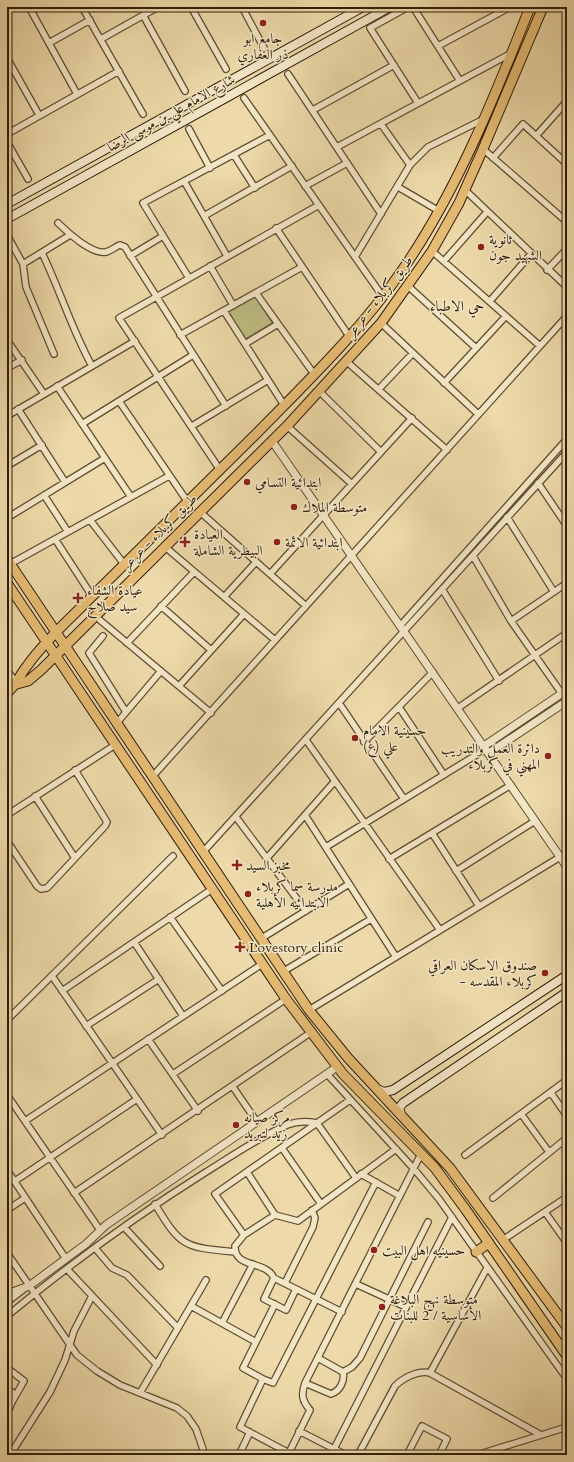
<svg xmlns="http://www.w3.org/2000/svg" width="574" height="1462" font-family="Cardo,Amiri,serif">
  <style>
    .green { fill: #bebe84; stroke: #766e46 }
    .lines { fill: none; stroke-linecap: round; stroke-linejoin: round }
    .minor-casing { stroke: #5e4d30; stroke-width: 8 }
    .tertiary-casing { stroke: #5e4d30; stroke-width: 9 }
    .secondary-casing { stroke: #2f1e08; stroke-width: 10 }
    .primary-casing { stroke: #2f1e08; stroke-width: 11 }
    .minor { stroke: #f3e6c7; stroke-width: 5.5 }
    .tertiary { stroke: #f3e6c7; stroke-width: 7 }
    .secondary { stroke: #f3e6c7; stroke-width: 8 }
    .primary { stroke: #e6bc74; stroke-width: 9 }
    .poi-dot { fill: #8f2418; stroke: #f3e6c7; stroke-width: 1.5 }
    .labels { text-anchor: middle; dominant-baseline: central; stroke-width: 3; stroke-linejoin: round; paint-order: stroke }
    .poi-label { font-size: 14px; fill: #2f1e08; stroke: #f3e6c7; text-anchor: start }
    .street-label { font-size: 14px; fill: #2f1e08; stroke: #f3e6c7 }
    .neighbourhood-label { font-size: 15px; fill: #2f1e08; stroke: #f3e6c7 }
  </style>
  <rect width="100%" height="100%" fill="#edd9a9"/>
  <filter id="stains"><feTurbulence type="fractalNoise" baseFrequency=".005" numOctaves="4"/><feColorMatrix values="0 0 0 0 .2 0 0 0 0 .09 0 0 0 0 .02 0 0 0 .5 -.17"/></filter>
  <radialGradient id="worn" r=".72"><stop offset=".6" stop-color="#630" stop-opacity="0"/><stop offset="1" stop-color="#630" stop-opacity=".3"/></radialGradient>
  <!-- green -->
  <path class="green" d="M255 296 272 323 245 339 228 312Z"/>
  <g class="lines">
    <defs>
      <path id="minor" d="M29 7 77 94
        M82 7 143 114
        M191 7 226 69
        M242 7 264 48
        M408 7 370 28 418 103
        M413 7 460 81
        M143 15 185 91
        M101 39 158 7
        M49 43 90 20
        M438 46 510 7
        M7 58 39 115
        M288 74 381 214
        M244 98 383 297
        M313 110 394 65
        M381 124 410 165
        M189 129 210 168
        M7 134 119 71
        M536 136 567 101
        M7 142 28 179
        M337 147 510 54
        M483 149 567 222
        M234 155 255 188
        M493 158 523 124 567 164
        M184 181 227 256
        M305 186 347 163
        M398 187 439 211
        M465 190 567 287
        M204 216 292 166
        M58 223C67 232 92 255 106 252 111 251 115 247 120 245L125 247 226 406
        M276 228 349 336
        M7 235 23 264 26 287 54 354
        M432 251 540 346
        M42 253C60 290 72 330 92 366
        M130 256 163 236
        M355 257 410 165 428 147 482 120
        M444 261 487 212
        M23 264 70 235
        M210 266 233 305
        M547 270 567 249
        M189 278 143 203 270 135
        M408 286 476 348
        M256 293 314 374
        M490 301 531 254
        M224 311 284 405
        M381 323 478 414
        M180 335 302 267
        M7 340 44 394
        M245 344 278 324
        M346 361 447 450
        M7 368 22 360
        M444 383 506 316
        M57 386 131 497
        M379 389 413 353
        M319 391 381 452
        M119 401 187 501
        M18 409 65 482
        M7 416 135 341
        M82 424 193 355
        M192 426 268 380
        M287 426 352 484
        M7 466 42 445
        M220 470 119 318 319 205
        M538 483 567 526
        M44 495 68 532
        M199 511 306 606
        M507 517 554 592
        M7 518 105 458
        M90 520 124 564
        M55 539 92 596
        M164 546 275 640
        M473 556 511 621 560 691
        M10 564 169 476
        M270 574 412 418
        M442 589 499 681
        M224 597 256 562
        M161 606 211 650
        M95 616 211 713
        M511 621 567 583
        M400 626 567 439
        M103 636 89 653 126 712
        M127 643 194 572
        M7 670 17 684
        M179 686 244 614
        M339 703 404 799
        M399 707 444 775
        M458 708 567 633
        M116 724 161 671
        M306 740 440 930
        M364 742 433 672
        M152 777 567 316
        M35 796 75 858
        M7 815 115 745
        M305 815 396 957
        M236 817 306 911
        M432 833 479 906
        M7 841 37 886 41 889 47 888 105 826 107 822 75 770
        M326 847 486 749
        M203 852 567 452
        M267 858 335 781
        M389 859 511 785
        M456 871 535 821
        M170 917 222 991
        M262 938 349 884
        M134 942 183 1016
        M284 971 371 919
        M52 976 162 1135
        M62 991 212 889
        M309 1010 560 857
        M7 1020 173 856
        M86 1026 159 979
        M148 1039 198 1111
        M173 1074 286 999
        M327 1074 414 1169 439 1199 567 1379
        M233 1087 257 1122
        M551 1093 567 1116
        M7 1095 100 1230
        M522 1115 549 1152
        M25 1121 262 964
        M282 1148 321 1204
        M465 1155 567 1080
        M7 1170 66 1259
        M247 1172 275 1215
        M361 1174 400 1196
        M15 1181 137 1099
        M74 1193 310 1033
        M493 1198 567 1138
        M155 1204C181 1248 185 1247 235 1252
        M7 1210 25 1198
        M545 1212 567 1243
        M124 1227 160 1266
        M244 1235 215 1194 350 1100
        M504 1239 567 1197
        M95 1248 112 1268 127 1275 178 1328
        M7 1253 77 1355 97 1371 120 1385 177 1408 187 1416 196 1429 205 1455
        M67 1269 157 1365
        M274 1278C266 1260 234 1269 235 1246L244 1235 275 1215 298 1221 396 1149
        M285 1283 313 1227 315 1218 312 1210
        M356 1284 406 1307
        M296 1289 286 1310 264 1299 274 1278 342 1312
        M7 1302 24 1289
        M191 1306 256 1342 243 1368 263 1379 240 1427 289 1453
        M7 1316C70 1264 136 1216 206 1172 232 1156 259 1137 287 1125 297 1121 307 1121 317 1123L356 1178
        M222 1323 253 1264
        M256 1342 275 1304
        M7 1368 24 1381 13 1400 7 1414
        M343 1372 352 1367 360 1358 428 1222
        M430 1373 541 1435
        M263 1379 273 1383 376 1182
        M305 1383 331 1394C340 1391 345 1381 343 1372L318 1358
        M7 1389 15 1394
        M140 1393 206 1280
        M299 1431 346 1455
        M334 1449 452 1217
        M10 1455 50 1392 65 1360 74 1331 92 1296
        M239 1455 250 1432
        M288 1455 310 1410C302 1401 301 1394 305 1383L421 1154
        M358 1455 395 1386C403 1378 418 1370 430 1373L487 1268
        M407 1455 422 1426 447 1439 439 1455
        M477 1455 567 1427
        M560 1455 567 1453"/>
      <path id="tertiary" d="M272 441 567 867
        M484 746 567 690
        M489 753 567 701
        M7 1294 29 1286 86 1244 106 1225 337 1067"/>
      <path id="secondary" d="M7 204 363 7
        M7 219 390 7
        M377 1089 384 1092 393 1090 567 975
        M401 1114 399 1108 403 1103 567 992"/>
      <path id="primary" d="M7 559 309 1010 348 1058 450 1168 567 1327
        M7 583 286 999 343 1074 435 1168 466 1210 567 1356
        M17 684 28 681 41 670 287 426 381 323 432 251 459 203 483 149 543 7
        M7 693C17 684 19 676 27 666 35 654 46 643 56 632 123 566 190 500 257 433 308 381 362 329 403 269 457 191 495 96 530 7
        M476 1252 489 1243"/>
    </defs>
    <!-- minor casing -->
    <use href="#minor" class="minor-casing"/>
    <!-- tertiary casing -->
    <use href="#tertiary" class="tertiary-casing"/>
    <!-- secondary casing -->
    <use href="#secondary" class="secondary-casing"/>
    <!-- primary casing -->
    <use href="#primary" class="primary-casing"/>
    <!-- minor -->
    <use href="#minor" class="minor"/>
    <!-- tertiary -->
    <use href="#tertiary" class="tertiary"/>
    <!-- secondary -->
    <use href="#secondary" class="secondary"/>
    <!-- primary -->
    <use href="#primary" class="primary"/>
  </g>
  <!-- markers -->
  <g class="poi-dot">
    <circle cx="263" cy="23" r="4"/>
    <circle cx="481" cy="247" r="4"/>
    <circle cx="247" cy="482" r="4"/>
    <circle cx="294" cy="507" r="4"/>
    <path d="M183 536h4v4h4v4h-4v4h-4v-4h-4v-4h4z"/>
    <circle cx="277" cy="542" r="4"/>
    <path d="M76 592h4v4h4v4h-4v4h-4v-4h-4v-4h4z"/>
    <circle cx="355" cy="738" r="4"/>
    <circle cx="548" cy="756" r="4"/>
    <path d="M235 859h4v4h4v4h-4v4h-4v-4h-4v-4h4z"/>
    <circle cx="248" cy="894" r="4"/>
    <path d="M238 941h4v4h4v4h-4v4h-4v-4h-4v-4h4z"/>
    <circle cx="545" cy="973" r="4"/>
    <circle cx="236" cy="1125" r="4"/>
    <circle cx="374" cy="1250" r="4"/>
    <circle cx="382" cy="1307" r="4"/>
  </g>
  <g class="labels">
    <!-- poi labels -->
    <g class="poi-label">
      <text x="263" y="38" text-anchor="middle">جامع ابو<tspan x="263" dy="16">ذر الغفاري</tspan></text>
      <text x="489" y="239">ثانوية<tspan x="489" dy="16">الشهيد جون</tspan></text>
      <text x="255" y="482">ابتدائية التسامي</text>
      <text x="302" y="507">متوسطة الملاك</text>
      <text x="194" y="534">العيادة<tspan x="194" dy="16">البيطرية الشاملة</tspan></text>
      <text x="285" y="542">ابتدائية الائمة</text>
      <text x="87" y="590">عيادة الشفاء<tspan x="87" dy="16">سيد صلاح</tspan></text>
      <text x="363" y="730">حسينية الامام<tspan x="363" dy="16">علي (ع)</tspan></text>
      <text x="540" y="748" text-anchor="end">دائرة العمل والتدريب<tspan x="540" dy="16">المهني في كربلاء</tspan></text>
      <text x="246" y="865">مخبز السيد</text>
      <text x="256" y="886">مدرسة سما كربلاء<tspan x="256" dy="16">الابتدائيه الأهلية</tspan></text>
      <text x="249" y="947">Lovestory clinic</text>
      <text x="537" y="965" text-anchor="end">صندوق الاسكان العراقي<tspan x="537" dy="16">- كربلاء المقدسه</tspan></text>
      <text x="244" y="1117">مركز صيانه<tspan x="244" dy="16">زيد لتبريد</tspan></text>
      <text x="382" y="1250">حسينيه اهل البيت</text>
      <text x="390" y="1299">متوسطة نهج البلاغة<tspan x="390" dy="16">الأساسية / 2 للبنات</tspan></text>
    </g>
    <!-- street labels -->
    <g class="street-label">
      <text transform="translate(171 113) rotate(-29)">شارع الامام علي بن موسى الرضا</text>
      <text transform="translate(379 297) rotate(-52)">طريق كربلاء - عرعر</text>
      <text transform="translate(159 532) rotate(-45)">طريق كربلاء - عرعر</text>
    </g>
    <!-- neighbourhood labels -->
    <g class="neighbourhood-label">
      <text x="457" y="306">حي الاطباء</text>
    </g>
  </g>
  <!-- margin -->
  <rect width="574" height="1462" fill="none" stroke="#edd9a9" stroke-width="24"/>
  <rect x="8" y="8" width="558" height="1446" fill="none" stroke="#2f1e08" stroke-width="2"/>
  <rect x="12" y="12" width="550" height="1438" fill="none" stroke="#2f1e08"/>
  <rect width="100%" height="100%" filter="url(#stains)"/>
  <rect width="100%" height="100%" fill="url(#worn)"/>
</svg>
